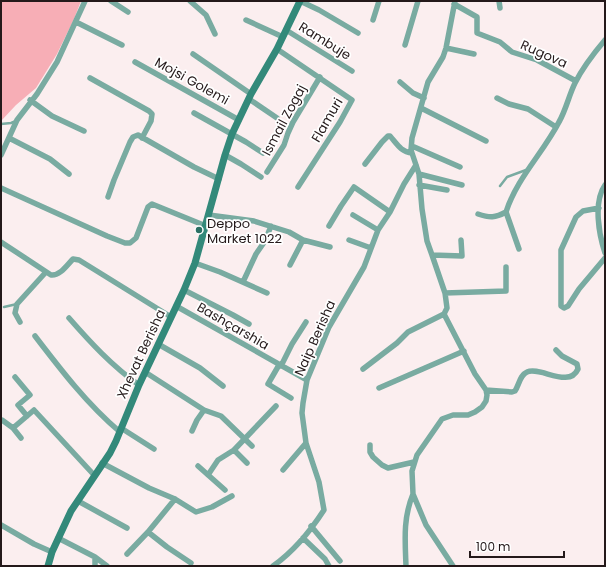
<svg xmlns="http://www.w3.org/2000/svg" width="606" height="567" font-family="Poppins,sans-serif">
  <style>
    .green { fill: #f7aeb6 }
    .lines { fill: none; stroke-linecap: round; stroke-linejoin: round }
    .lane { stroke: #79aba1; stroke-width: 2.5 }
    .street { stroke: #79aba1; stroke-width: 5.5 }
    .secondary { stroke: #33897a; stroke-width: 7 }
    .poi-dot { fill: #2b7064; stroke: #fff; stroke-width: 1.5 }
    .labels { text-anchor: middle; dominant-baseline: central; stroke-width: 3.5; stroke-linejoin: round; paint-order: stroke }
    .street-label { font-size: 13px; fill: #24191a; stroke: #fff }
    .poi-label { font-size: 13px; fill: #24191a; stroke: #fff; text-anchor: start }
  </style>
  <rect width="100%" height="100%" fill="#fbeeef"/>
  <!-- green -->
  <path class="green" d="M1 1H81L74 19 57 54 36 88 16 105 1 121Z"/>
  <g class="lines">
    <!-- lane -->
    <path class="lane" d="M1 124 11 123 16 121
      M500 186 507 177 526 170
      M4 307 17 304"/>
    <!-- street -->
    <path class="street" d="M111 1 128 12
      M190 1 206 15 215 34
      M300 1 319 10 358 33
      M455 1 446 48 443 57 428 82 412 138 411 150 419 174 422 209 427 241 432 255 462 256 461 240
      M499 1 500 8
      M454 4 477 17V33L500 42 512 52 537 60 576 81
      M246 20 283 37
      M373 20 379 1
      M76 22 122 45
      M286 30 352 71
      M405 45 418 1
      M446 48 474 54
      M277 49 352 100 340 122 298 187
      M193 54 251 94
      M135 62 239 120
      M90 78 149 111 152 114 151 121 142 138
      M400 82 413 93 424 98
      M497 98 509 104 528 109 556 127
      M249 99 277 118
      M30 100 52 116 84 131
      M421 108 486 141
      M194 113 246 142 263 153
      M9 138 50 159 69 174
      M412 146 460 167
      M1 155 17 120 37 94 57 62 85 1
      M225 155 241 164 261 177
      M365 164 382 142 388 136H390C397 144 401 152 412 153
      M267 172 284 145 288 133 293 122 320 77
      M419 174 462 185
      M419 185 447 190
      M605 185C593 202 599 235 605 253
      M1 188 107 236 125 243H130L136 238 148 207 152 204 206 226
      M108 197 114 180 130 142 133 137 138 135 194 167 219 179
      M599 208 583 211 576 217 561 250V306L564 308 568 306 579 289 605 258
      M506 212 519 249
      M478 214C490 218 495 218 506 212 517 178 543 153 559 122 566 110 569 95 575 83 583 67 594 53 605 40
      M209 215 254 221 289 232 303 240 330 247
      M353 215 378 230
      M329 226 341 206 354 187 390 212
      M349 240 371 248
      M1 242 51 275C60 276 67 265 73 259L79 260 171 317
      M432 255 445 293 506 291V267
      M195 263 220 272 267 293
      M290 265 303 240
      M243 282 256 254 265 241 271 226
      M184 290 233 315 249 324
      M445 293 447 308 444 314 475 374 486 390 487 395 486 401 482 407 475 412 468 415H453L442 419 417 455 412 471 413 494 426 525 453 566
      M176 306 307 380
      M69 318C90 342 112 366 139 385
      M20 322 15 313 17 304 46 272
      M35 336C61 370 87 404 120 432
      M158 344 200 368 223 386
      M279 365 268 384 291 398
      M281 366 292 344 306 322
      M363 369 397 343 408 332 444 314
      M145 372 204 410 221 416 252 446
      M15 377 30 395 18 405 27 416
      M379 388 464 351
      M486 390 512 392 515 391C519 385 520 375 527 372 540 366 569 389 578 369L577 364 562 356 556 350
      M1 420H2L13 428 21 438
      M13 428 34 410 94 475
      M121 428 154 449
      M192 431 197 420 204 410
      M370 445V452L373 457 382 465 388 468 414 462
      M102 463 149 488 175 499 196 512 212 507 232 496
      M247 463 234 450 276 406
      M198 466 225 490
      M283 470 306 443 302 413 303 403 307 380 329 327 364 267 378 230 390 212 404 184 416 165
      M208 475 218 460 234 450
      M78 501 127 528
      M1 525 34 544 52 552
      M311 526 340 561
      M148 532 167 547 191 563
      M58 538 95 557 107 566
      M303 538 325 559 329 566
      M127 554 148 532 175 499
      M95 566V557
      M273 566C293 552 311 530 324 510L319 482 306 443
      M406 566C405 540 403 518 413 494"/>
    <!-- secondary -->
    <path class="secondary" d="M48 566 52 552 71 511 110 453 116 441 139 385 184 290 195 263 225 155 232 134 251 94 277 49 300 1"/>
  </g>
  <!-- markers -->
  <circle class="poi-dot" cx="199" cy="230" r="4"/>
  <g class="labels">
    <!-- street labels -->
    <g class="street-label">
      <text transform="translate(325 41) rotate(32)">Rambuje</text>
      <text transform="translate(544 54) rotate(24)">Rugova</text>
      <text transform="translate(192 81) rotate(29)">Mojsi Golemi</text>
      <text transform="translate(284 120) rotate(-62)">Ismail Zogaj</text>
      <text transform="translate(327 120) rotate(-60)">Flamuri</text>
      <text transform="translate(233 326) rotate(30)">Bashçarshia</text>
      <text transform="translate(315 338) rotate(-66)">Naip Berisha</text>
      <text transform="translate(141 354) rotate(-65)">Xhevat Berisha</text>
    </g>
    <!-- poi labels -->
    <g class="poi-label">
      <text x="207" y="223">Deppo<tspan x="207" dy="15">Market 1022</tspan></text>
    </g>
  </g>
  <!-- border -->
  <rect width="606" height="567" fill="none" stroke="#24191a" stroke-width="4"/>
  <!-- scale -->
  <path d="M470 551v6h94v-6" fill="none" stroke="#24191a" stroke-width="2"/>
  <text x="476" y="551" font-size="12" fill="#24191a" stroke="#ffffff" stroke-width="3" paint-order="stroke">100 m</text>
</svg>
